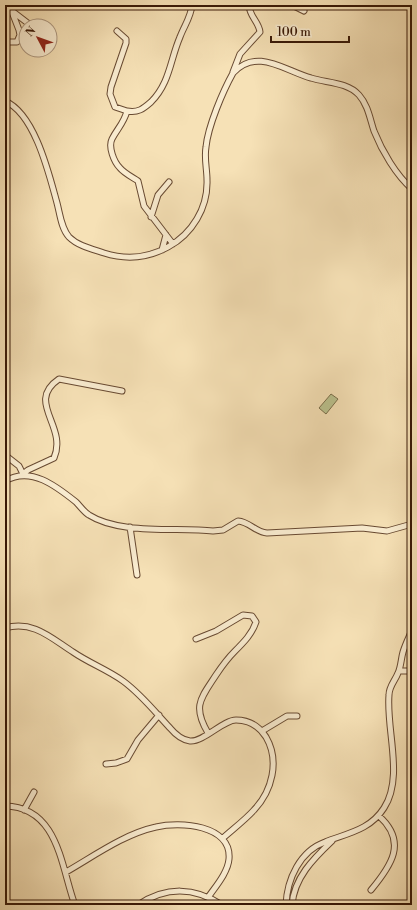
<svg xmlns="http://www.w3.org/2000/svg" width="417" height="910" font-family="'Libre Bodoni',serif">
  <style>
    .green { fill: #bbc38f; stroke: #7a6e4a }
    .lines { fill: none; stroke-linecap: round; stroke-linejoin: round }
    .minor-casing { stroke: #684a32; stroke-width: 7 }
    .minor { stroke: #f9ecd0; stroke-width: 5 }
  </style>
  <rect width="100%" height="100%" fill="#f6e1b6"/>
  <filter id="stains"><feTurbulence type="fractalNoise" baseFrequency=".005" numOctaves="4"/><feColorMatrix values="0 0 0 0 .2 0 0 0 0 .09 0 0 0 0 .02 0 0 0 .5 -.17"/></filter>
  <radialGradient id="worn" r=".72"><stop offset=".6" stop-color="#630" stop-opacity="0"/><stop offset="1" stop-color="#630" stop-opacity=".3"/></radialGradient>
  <!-- green -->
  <path class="green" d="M331 394 338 399 326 414 319 408Z"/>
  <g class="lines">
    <defs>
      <path id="minor" d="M292 5 304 11
        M12 11 29 24
        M117 31 126 39V43L111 87 110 94 115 107 127 111
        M5 42H17L20 35 19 30 12 12
        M233 72 240 54 260 32C259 22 249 16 249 5
        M5 101C35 114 49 174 57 203 60 214 61 228 69 237 78 246 92 249 104 253 126 260 148 258 168 247 192 234 208 208 207 180 207 169 204 158 206 147 208 126 223 91 233 73 257 47 285 71 311 78 327 83 347 82 359 95 368 105 370 119 374 131 382 151 396 175 412 189
        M151 217 158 195 169 182
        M173 244 144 206 138 181C132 177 124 173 120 168 114 162 108 147 112 139 117 129 124 123 127 111 138 113 143 109 151 102 170 83 170 60 180 37 184 26 191 17 192 5
        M162 250 166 235
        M5 455 19 466 23 474 28 470 54 458C68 426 25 402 59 379L122 391
        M5 481C31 466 56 486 76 502 80 506 84 512 89 515 120 535 178 527 213 531L223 530 238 521C250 522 255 532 267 533L362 528 387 531 412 524
        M130 527 137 575
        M5 628C33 620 51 638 73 652 89 663 108 670 123 681 141 694 155 712 170 728 175 734 182 740 190 741 204 742 223 720 236 720 250 720 259 726 266 737 280 761 272 791 254 810 245 820 233 829 223 838
        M196 639 216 631 243 615 252 616 256 622C252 634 244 642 235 651 227 659 222 666 216 675 201 698 192 706 208 733
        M399 671H412
        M262 731 287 716H297
        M106 764 116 763 127 759 138 740 159 715
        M5 806C59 807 61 868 75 905
        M24 810 34 792
        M66 872C94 856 124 834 156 827 180 821 232 825 229 859 228 872 216 886 209 896
        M371 890C391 866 408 842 379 816
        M138 905C166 886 195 887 222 905
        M286 905C287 879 300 851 325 842 348 833 370 830 384 808 404 777 386 730 389 695 389 686 395 681 398 673 401 667 401 659 403 652 405 645 409 637 412 630
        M292 905C294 878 313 859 332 841"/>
    </defs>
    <!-- minor casing -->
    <use href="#minor" class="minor-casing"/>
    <!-- minor -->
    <use href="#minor" class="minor"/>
  </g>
  <!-- margin -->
  <rect width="417" height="910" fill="none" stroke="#f6e1b6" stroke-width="20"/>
  <rect x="6" y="6" width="405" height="898" fill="none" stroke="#381806" stroke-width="2"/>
  <rect x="10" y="10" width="397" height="890" fill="none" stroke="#381806"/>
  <!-- north arrow -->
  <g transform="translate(38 38) rotate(311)"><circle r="19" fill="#f9ecd0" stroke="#ac977f"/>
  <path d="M0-3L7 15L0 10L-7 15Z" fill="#8f2418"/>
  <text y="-6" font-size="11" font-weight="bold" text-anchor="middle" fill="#381806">N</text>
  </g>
  <!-- scale -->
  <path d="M271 36v6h78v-6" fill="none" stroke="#381806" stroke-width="2"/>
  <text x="277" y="36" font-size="12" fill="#381806" stroke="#f9ecd0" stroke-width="3" paint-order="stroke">100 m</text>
  <rect width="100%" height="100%" filter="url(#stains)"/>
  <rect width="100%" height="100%" fill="url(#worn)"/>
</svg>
